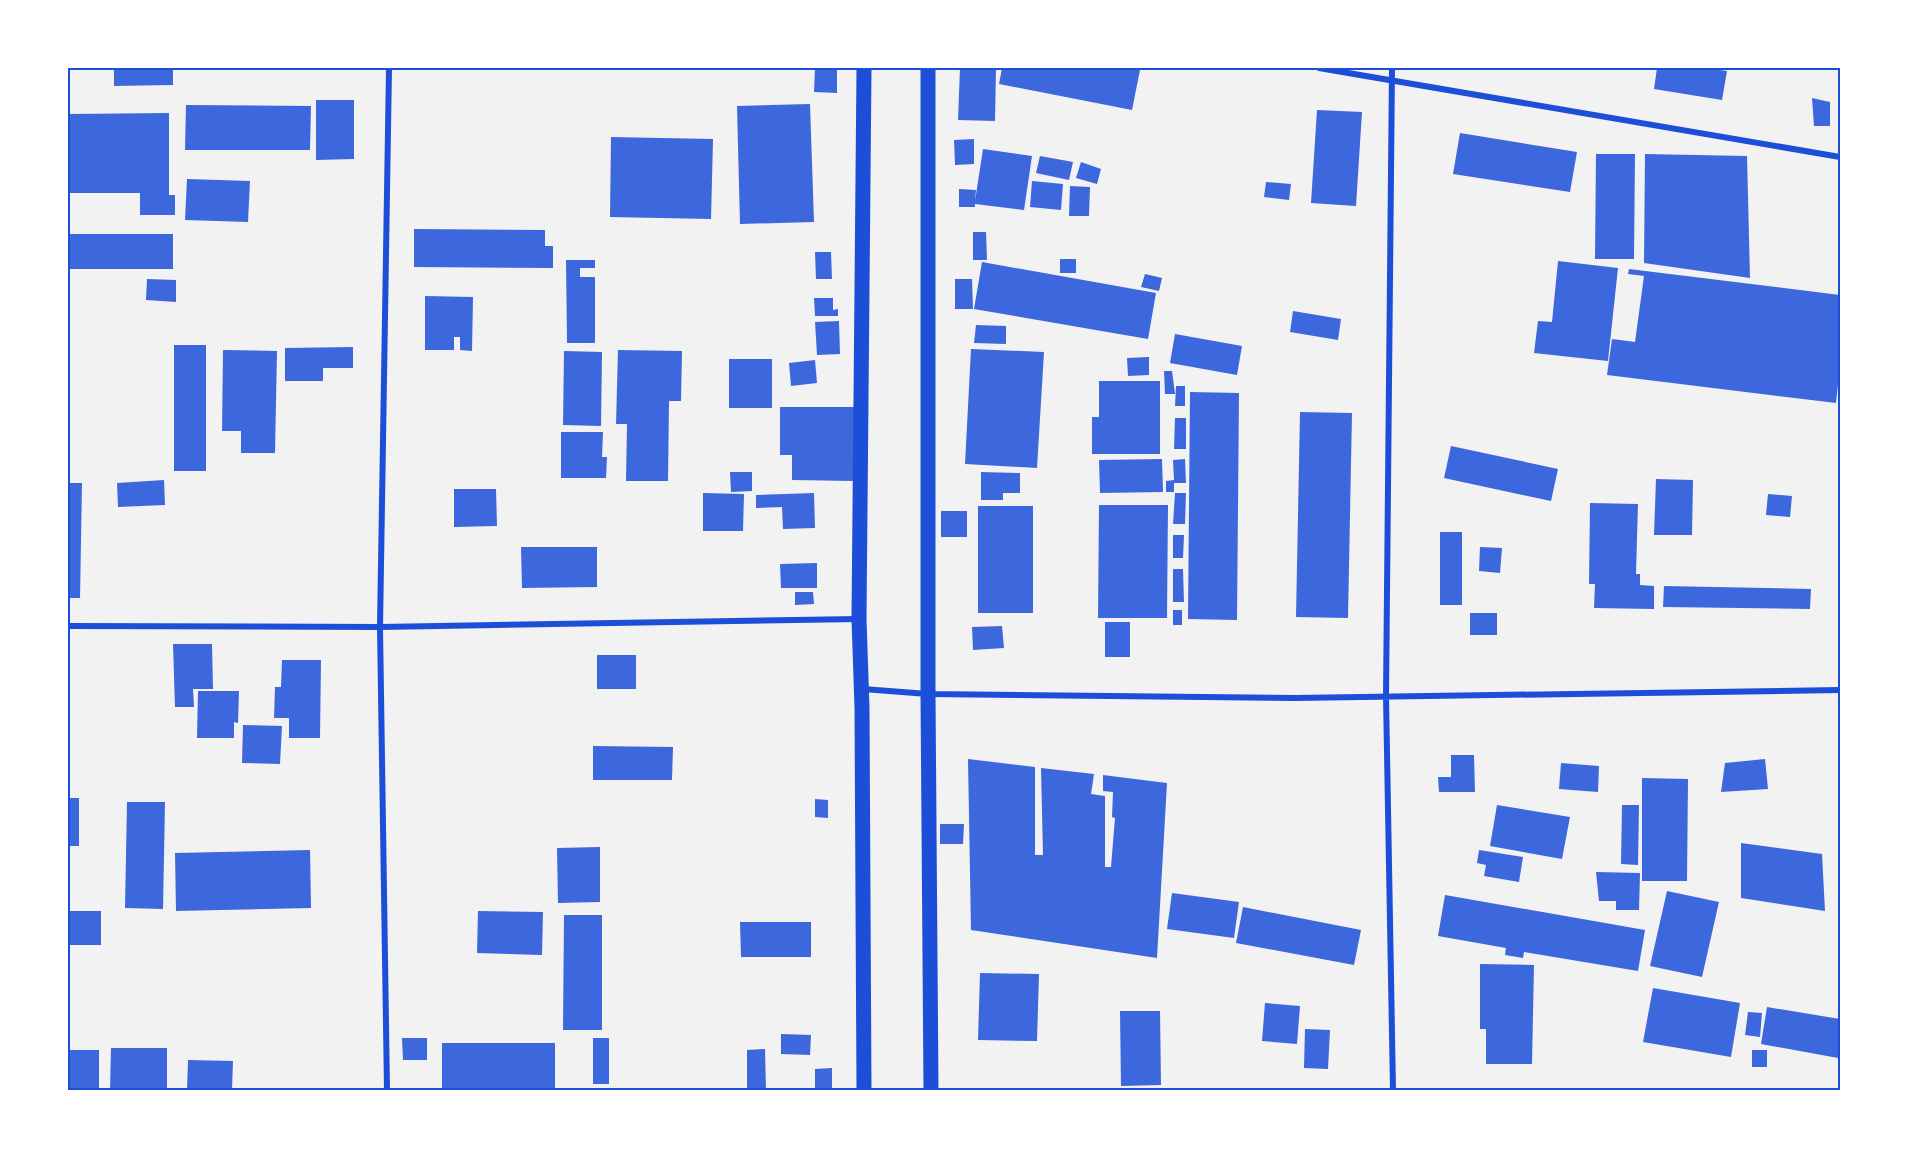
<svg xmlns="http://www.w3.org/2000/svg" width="1908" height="1158" font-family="'IBM Plex Sans',sans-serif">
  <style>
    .building { fill: #3d67dc }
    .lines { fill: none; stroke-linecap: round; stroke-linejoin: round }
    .minor { stroke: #1d4ed8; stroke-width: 6 }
    .primary { stroke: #1d4ed8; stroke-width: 15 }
    .neatline { fill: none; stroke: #1d4ed8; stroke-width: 2 }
  </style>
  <rect width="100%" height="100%" fill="#f2f2f2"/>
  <!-- building -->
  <path class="building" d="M114 68H173V85L114 86Z
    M815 68H837V93L814 92Z
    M960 68H996L995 121 958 120Z
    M1002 68H1127L1140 70 1132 110 999 84Z
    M1657 68H1707L1727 71 1722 100 1654 89Z
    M1812 98 1830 102V126H1814Z
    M316 100H354V159L316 160Z
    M810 104 814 222 740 224 737 106Z
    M186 105 311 106 310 150H185Z
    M1317 110 1362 112 1356 206 1311 203Z
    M169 113V195H175V215H140V193H68V114Z
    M1460 133 1577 152 1570 192 1453 174Z
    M611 137 713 139 711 219 610 217Z
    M974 139V164L955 165 954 140Z
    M983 149 1032 156 1024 210 975 204V207H959V189L976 190 975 201Z
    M1596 154H1635L1634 259H1595Z
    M1645 154 1747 156 1750 278 1644 263Z
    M1040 156 1073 162 1069 180 1036 173Z
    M1081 162 1101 169 1097 184 1076 178Z
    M187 179 250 181 248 222 185 220Z
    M1032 181 1063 184 1061 210 1030 207Z
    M1266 182 1291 184 1289 200 1264 197Z
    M1070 186 1090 187 1089 216H1069Z
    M414 229 545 230V246H553V268L414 267Z
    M973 232H986L987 260H973Z
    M68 234H173V269H68Z
    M815 252H831L832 279H816Z
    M1060 259H1076V273H1060Z
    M566 260H595V268H580V277H595V343H567Z
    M1558 261 1618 268 1608 361 1534 353 1538 321 1552 322Z
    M982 262 1156 293 1148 339 974 309Z
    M1629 269 1840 295V367L1836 403 1607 375 1612 339 1635 342 1644 276 1628 274Z
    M1145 274 1162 278 1159 291 1141 287Z
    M147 279 176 280V302L146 300Z
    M955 279H972L973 309H955Z
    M425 296 473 297 472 351 460 350V337H454V350H425Z
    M814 298H833V310L838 309V316H815Z
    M1293 311 1341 319 1338 340 1290 332Z
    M839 321 840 354 817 355 815 322Z
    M976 325 1006 326V344L974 343Z
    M1175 334 1242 346 1237 375 1170 363Z
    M174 345H206V471H174Z
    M353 347V368H323V381H285V348Z
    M971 349 1044 352 1037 468 965 464Z
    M223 350 277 351 275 453H241V431H222Z
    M618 350 682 351 681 401H669L668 481H626L627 424H616Z
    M564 351 602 352 601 426 563 425Z
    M1149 357V375L1128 376 1127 358Z
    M729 359H772V408H729Z
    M815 360 817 383 791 386 789 363Z
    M1164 371H1172L1175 394H1165Z
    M1099 381H1160V454H1092V417H1099Z
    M1176 386H1185V406H1175Z
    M1190 392 1239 393 1237 620 1188 619Z
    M780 407H854V481L792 480V455H780Z
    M1300 412 1352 413 1348 618 1296 617Z
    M1175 418H1186V449H1174Z
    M561 432H603L602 457H607L606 478H561Z
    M1451 446 1558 469 1551 501 1444 478Z
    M1162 459 1163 492 1100 493 1099 460Z
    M1185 459 1186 483H1174V492H1166V481L1174 480 1173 460Z
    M730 472H752V491L731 492Z
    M981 472 1020 473V493H1003V500H981Z
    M1656 479 1693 480 1692 535H1654Z
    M164 480 165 505 118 507 117 483Z
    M68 483H82L80 598H68Z
    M454 489H496L497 526 454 527Z
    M703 493 744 494 743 531H703Z
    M814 493 815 528 783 529 782 507 756 508V495Z
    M1175 493H1186L1185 524H1173Z
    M1768 494 1792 496 1790 517 1766 515Z
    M1590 503 1638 504 1636 574H1640V585L1654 586V609L1594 608 1595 584H1589Z
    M1099 505H1168L1167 618H1098Z
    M978 506H1033V613H978Z
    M941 511H967V537H941Z
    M1440 532H1462V605H1440Z
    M1173 535H1184L1183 558H1173Z
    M521 547H597V587L522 588Z
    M1480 547 1502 548 1500 573 1479 571Z
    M817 563V588H781L780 564Z
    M1173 569H1183L1184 602H1173Z
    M1664 586 1811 589 1810 609 1663 607Z
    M795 592H813L814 604 795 605Z
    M1173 610H1182V625H1173Z
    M1470 613H1497V635H1470Z
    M1105 622H1130V657H1105Z
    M1002 626 1004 648 973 650 972 627Z
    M173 644H212L213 689H193L194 707H175Z
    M597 655H636V689H597Z
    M282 660H321L320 738H289V718H274L275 687H281Z
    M198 691H239L238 723 234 722V738H197Z
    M243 725 282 726 280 764 242 763Z
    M593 746 673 747 672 780H593Z
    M1451 755H1474L1475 792H1439L1438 777H1451Z
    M968 759 1035 767V855H1043L1041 768 1094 774 1091 794 1105 796V867H1111L1115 818 1112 817 1113 792 1103 791V775L1167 783 1157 958 971 930Z
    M1765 759 1768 789 1721 792 1725 763Z
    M1561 763 1599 766 1598 792 1559 789Z
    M1642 778 1688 779 1687 881H1642Z
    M68 798H79V846H68Z
    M815 799 828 800V818L815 817Z
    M127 802H165L163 909 125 908Z
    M1497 805 1570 817 1562 859 1490 846Z
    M1622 805H1639L1638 865 1621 864Z
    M940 824H964L963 844H940Z
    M1741 843 1822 854 1825 911 1741 898Z
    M600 847V902L558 903 557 848Z
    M310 850 311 908 176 911 175 853Z
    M1479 850 1523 857 1519 882 1484 876 1486 865 1477 863Z
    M1596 872 1640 873 1639 910H1616V901H1599Z
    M1667 891 1719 902 1702 977 1650 966Z
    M1172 893 1239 902 1234 938 1167 929Z
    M1445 895 1645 930 1638 971 1524 952 1523 958 1505 955 1506 948 1438 936Z
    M1243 907 1361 930 1354 965 1236 943Z
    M68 911H101V945H68Z
    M478 911 543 912 542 955 477 953Z
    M564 915H602V1030H563Z
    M740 922H811V957H741Z
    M1480 964 1534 965 1532 1064H1486V1029H1480Z
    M980 973 1039 974 1037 1041 978 1040Z
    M1653 988 1740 1003 1731 1057 1643 1042Z
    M1265 1003 1300 1006 1297 1044 1262 1041Z
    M1767 1007 1840 1019 1838 1058 1761 1044Z
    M1120 1011H1160L1161 1085 1121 1086Z
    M1748 1012 1762 1013 1760 1037 1745 1035Z
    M1305 1029 1330 1030 1328 1069 1304 1068Z
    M781 1034 811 1035 810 1055 781 1054Z
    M402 1038H427V1060H403Z
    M593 1038H609V1084H593Z
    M442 1043H555V1090H442Z
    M111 1048H167V1090H110Z
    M765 1049 766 1090H747V1050Z
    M68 1050H99V1090H68Z
    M1752 1050H1767V1067H1752Z
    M188 1060 233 1061 232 1090H187Z
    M832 1068V1090H815V1069Z"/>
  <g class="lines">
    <!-- minor -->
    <path class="minor" d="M1319 68 1840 157
      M1392 68 1386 696 1393 1090
      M68 626 380 627 859 619
      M863 689 928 694 1295 698 1840 690
      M387 1090 380 627 389 68"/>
    <!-- primary -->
    <path class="primary" d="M864 68 859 619 862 708 864 1090
      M928 68V694L931 1090"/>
  </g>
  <!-- border -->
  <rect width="1908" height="1158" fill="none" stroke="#ffffff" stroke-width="138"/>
  <rect x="69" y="69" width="1770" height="1020" class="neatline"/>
</svg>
